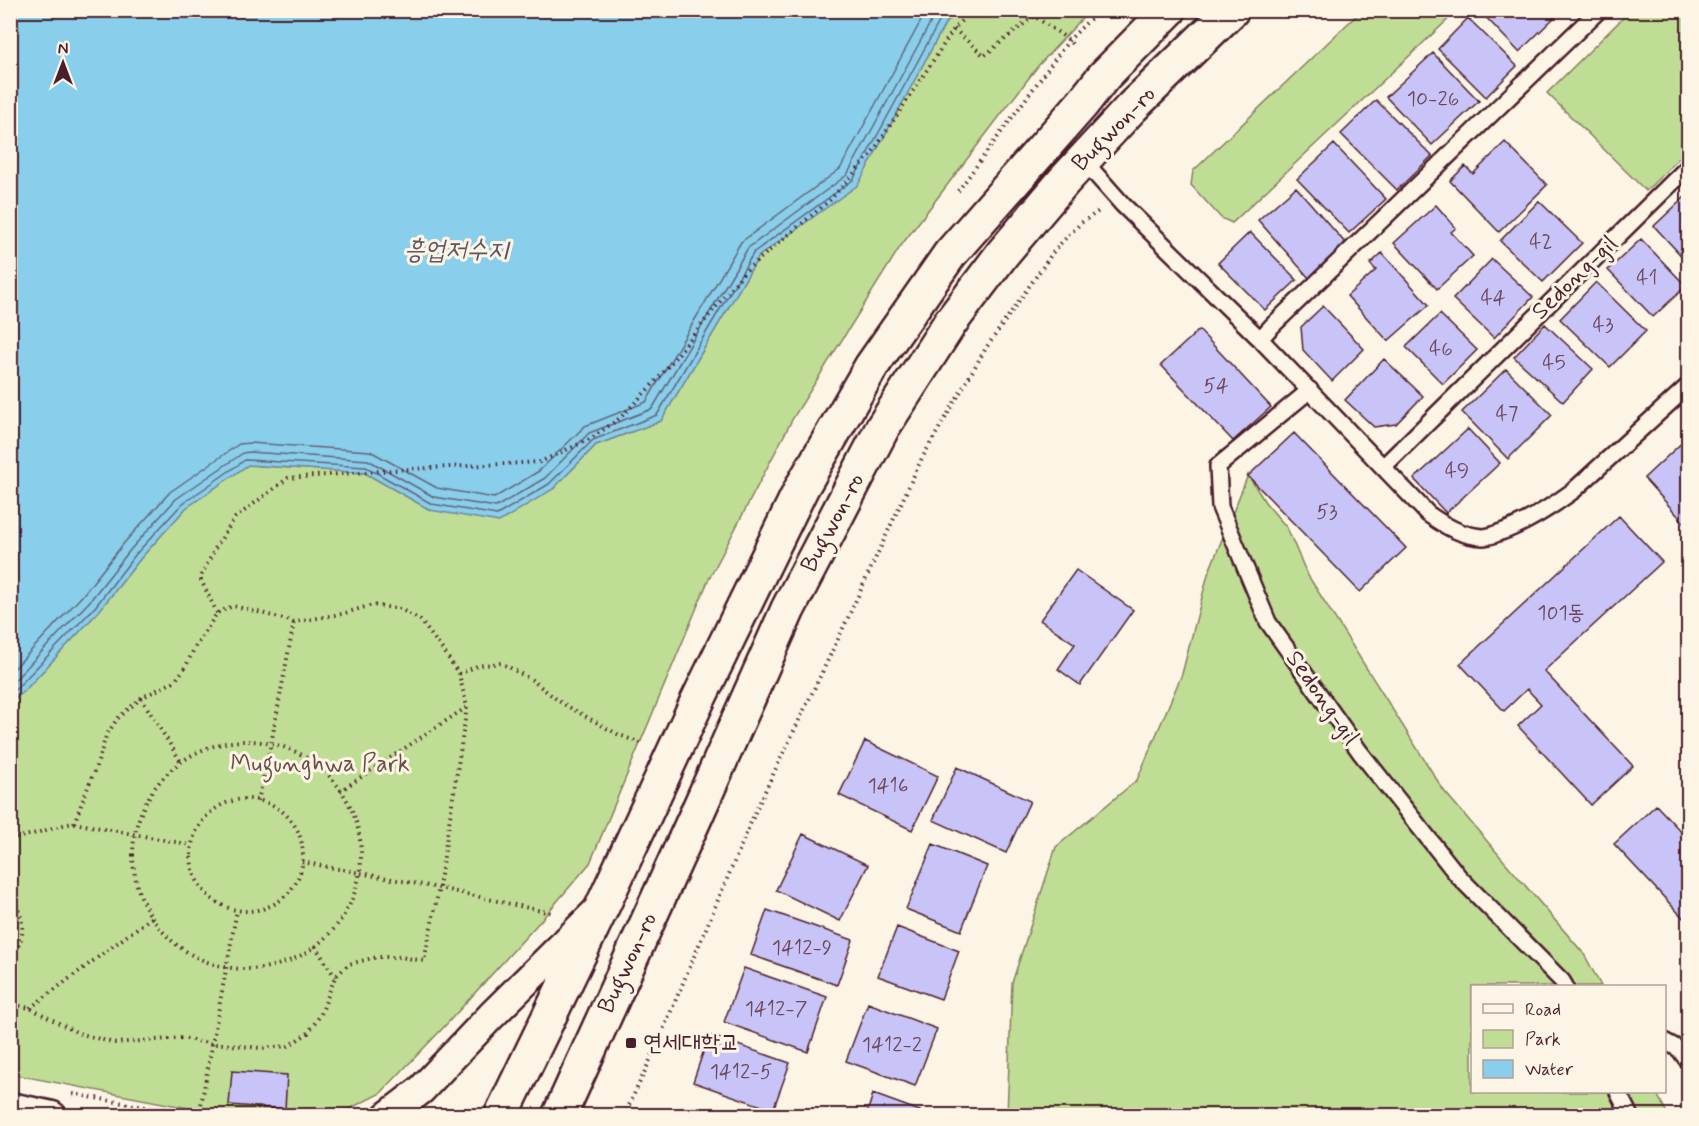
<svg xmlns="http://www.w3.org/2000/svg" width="1699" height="1126" font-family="Mynerve,'Poor Story',sans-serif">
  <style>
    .green { fill: #c0dd95; stroke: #857e60; stroke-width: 1.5 }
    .water { fill: #89ceeb; stroke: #70889e; stroke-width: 1.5 }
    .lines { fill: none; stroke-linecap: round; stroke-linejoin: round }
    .shore { stroke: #636578; stroke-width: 1.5 }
    .building { fill: #c9c4f7; stroke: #4a1f2b; stroke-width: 1.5 }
    .lane-casing { stroke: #4a1f2b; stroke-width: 20 }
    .street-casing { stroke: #4a1f2b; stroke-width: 33 }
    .primary-casing { stroke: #4a1f2b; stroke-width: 38 }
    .path { stroke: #4a1f2b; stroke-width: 4; stroke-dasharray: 1.5 4.5; stroke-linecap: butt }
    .lane { stroke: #fcf5e5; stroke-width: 15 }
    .street { stroke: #fcf5e5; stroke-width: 28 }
    .primary { stroke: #fcf5e5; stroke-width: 33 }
    .path-bridge { stroke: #4a1f2b; stroke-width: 4; stroke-dasharray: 1.5 4.5; stroke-linecap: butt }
    .poi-dot { fill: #4a1f2b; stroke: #fcf5e5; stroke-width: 2 }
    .labels { text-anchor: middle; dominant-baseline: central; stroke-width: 6; stroke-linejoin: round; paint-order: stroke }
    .number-label { font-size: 21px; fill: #6a485e }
    .street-label { font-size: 24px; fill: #4a1f2b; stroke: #fcf5e5 }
    .park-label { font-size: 24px; fill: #684e46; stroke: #fcf5e5 }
    .poi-label { font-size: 24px; fill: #4a1f2b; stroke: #fcf5e5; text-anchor: start }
    .water-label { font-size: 26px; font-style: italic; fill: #5d5465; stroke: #fcf5e5 }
  </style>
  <rect width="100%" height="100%" fill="#fcf5e5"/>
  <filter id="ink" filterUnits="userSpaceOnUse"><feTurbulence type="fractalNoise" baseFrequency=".0167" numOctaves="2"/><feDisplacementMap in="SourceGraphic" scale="12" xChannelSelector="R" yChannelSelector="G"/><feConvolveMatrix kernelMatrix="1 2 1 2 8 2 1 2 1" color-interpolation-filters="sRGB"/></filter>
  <g filter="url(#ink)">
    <!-- green -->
    <path class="green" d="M958 11H1089L1038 66 900 247 793 418 708 581 590 863 543 918 443 1028 381 1093 341 1113 333 1115H225L11 1074V703L28 687 99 611 141 558 186 508 248 465 365 473 430 510 553 489 596 445 661 421 759 256 858 184 945 24Z
      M1361 11H1457L1232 223 1221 218 1191 185 1193 171Z
      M1630 11H1688V149L1646 191 1547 93Z
      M1248 475 1265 502 1287 528 1307 574 1444 791 1584 954 1601 986H1472V1092H1656L1668 1115 1007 1116 1012 983 1056 847 1137 780 1182 674 1208 574Z"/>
    <!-- water -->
    <path class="water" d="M11 10H958V11L945 24 858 185 759 256 661 421 596 445 553 489 499 522 430 510 365 473 248 465 186 508 141 558 99 611 28 687 11 703Z"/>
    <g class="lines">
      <!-- shore -->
      <path class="shore" d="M10 673 82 596 124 543 170 492 239 444 250 443 370 451 437 488 494 498 539 471 585 426 646 402 741 242 840 169 927 10
        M10 685 89 602 131 549 176 499 243 453 249 452 368 460 434 497 496 507 545 478 589 433 652 409 748 248 847 175 933 18 939 10
        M10 695 95 607 136 554 182 504 245 460 366 467 432 504 497 515 549 484 593 440 657 415 754 252 853 180 939 22 950 10"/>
    </g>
    <!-- building -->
    <path class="building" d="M1479 10H1562L1519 52Z
      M1468 18 1517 66 1486 97 1438 49Z
      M1433 53 1479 101 1432 145 1386 97Z
      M1376 100 1432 156 1397 190 1341 134Z
      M1505 142 1547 185 1499 232 1450 181 1465 166 1473 174Z
      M1334 144 1386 199 1349 233 1297 179Z
      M1296 187 1347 245 1309 278 1258 220Z
      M1688 194V263L1654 226Z
      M1539 201 1582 243 1543 282 1500 241Z
      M1436 205 1456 228 1451 232 1473 256 1437 289 1394 243Z
      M1250 232 1297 280 1265 310 1218 263Z
      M1641 239 1686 286 1653 317 1608 270Z
      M1382 253 1429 305 1388 341 1347 296 1376 270 1370 264Z
      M1492 259 1533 297 1494 338 1453 299Z
      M1596 282 1646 331 1610 367 1560 319Z
      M1323 306 1364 349 1332 381 1303 350 1301 327Z
      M1440 314 1477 350 1443 384 1406 347Z
      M1545 324 1593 369 1563 402 1514 357Z
      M1199 330 1271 407 1233 441 1161 365Z
      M1384 359 1423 396 1396 424 1374 427 1345 400Z
      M1506 369 1552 415 1508 459 1462 412Z
      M1468 429 1500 463 1446 513 1414 479Z
      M1294 433 1406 548 1360 592 1248 476Z
      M1688 437V527L1644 478Z
      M1619 516 1662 562 1544 671 1633 766 1591 805 1518 726 1541 704 1527 689 1504 711 1460 664Z
      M1076 570 1133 610 1080 685 1058 669 1075 644 1040 620Z
      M865 741 938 776 912 830 839 795Z
      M957 767 1030 801 1006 853 933 820Z
      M1656 805 1688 839V923L1614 844Z
      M803 834 868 865 840 921 776 890Z
      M933 844 987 866 961 931 906 909Z
      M767 910 853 940 837 985 751 955Z
      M897 927 959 951 941 999 878 976Z
      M744 968 827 997 808 1052 724 1022Z
      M868 1003 937 1029 915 1086 846 1061Z
      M709 1035 790 1063 773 1110 693 1082Z
      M232 1071 287 1075 285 1109 229 1105Z
      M873 1094 920 1111 918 1116H866Z"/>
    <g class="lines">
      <defs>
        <path id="lane" d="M1084 161 1123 205 1260 339 1428 514C1445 526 1462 536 1483 537 1489 537 1495 534 1501 532 1527 523 1551 507 1573 491L1688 386
          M1260 339 1271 327 1599 10
          M1310 390 1218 466 1220 507 1268 622 1360 752 1459 877 1562 981 1565 986
          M1383 467 1688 167
          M1664 1041 1679 1049 1688 1061
          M1618 1092 1630 1116"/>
        <path id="street" d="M10 1107 52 1116
          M387 1116 421 1090 491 1016 595 913"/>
        <path id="primary" d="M501 1116 603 905 697 702 802 487 871 367 950 254 1082 104 1104 76 1169 10
          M559 1116 694 820 788 609 883 427 950 323 1003 253 1063 182 1132 107 1232 10"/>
      </defs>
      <!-- lane casing -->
      <use href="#lane" class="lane-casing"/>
      <!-- street casing -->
      <use href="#street" class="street-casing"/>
      <!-- primary casing -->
      <use href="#primary" class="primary-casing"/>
      <!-- path -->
      <path class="path" d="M958 191 1069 40 1099 10
        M217 613 200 578 216 547 235 518 288 478 393 470 540 462 590 439 606 428 621 417 658 379 744 272 830 200 872 153 954 29 971 10
        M459 674 477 666 501 663 532 680 560 702 619 735 641 743
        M141 698 181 762
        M133 855a114 114 0 1 1 228 0a114 114 0 1 1-228 0Z
        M340 791 467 707
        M191 855a56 56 0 1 1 112 0a56 56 0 1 1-112 0Z
        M258 801 271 744 294 622
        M74 823 192 845
        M10 838C32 837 52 826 74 823L99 759 106 736 117 719 141 698 175 681 186 666 194 649 217 613 233 606 247 609 294 622 342 614 372 605 400 609 420 620 445 653 459 674 467 707 439 888 424 961 400 957H377L349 964 335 977 321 1014 308 1033 288 1046 260 1048 222 1044H212L183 1038 114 1043 78 1033 30 1008 10 1004
        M302 862 439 888 551 913
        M10 887C20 916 32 931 10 958
        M315 946 335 977
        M30 1008 152 917
        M73 1094 195 1116
        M199 1116 237 910
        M624 1116 652 1056 757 808 839 637 922 458 986 348 1056 248 1081 223 1099 211"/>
      <!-- lane -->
      <use href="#lane" class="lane"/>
      <!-- street -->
      <use href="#street" class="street"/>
      <!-- primary -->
      <use href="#primary" class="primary"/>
      <!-- path-bridge -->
      <path class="path-bridge" d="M954 29 984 56 1034 16 1069 40 1074 47"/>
    </g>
  </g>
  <!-- markers -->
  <rect class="poi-dot" x="625" y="1037" width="12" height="12" rx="3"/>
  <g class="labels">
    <!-- number labels -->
    <g class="number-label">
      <text x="1433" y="99">10-26</text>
      <text x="1541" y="242">42</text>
      <text x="1647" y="278">41</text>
      <text x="1493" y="298">44</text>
      <text x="1603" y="325">43</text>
      <text x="1441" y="349">46</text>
      <text x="1554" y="363">45</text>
      <text x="1216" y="386">54</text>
      <text x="1507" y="414">47</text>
      <text x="1457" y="471">49</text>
      <text x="1327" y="512">53</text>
      <text x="1561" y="613">101동</text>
      <text x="888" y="786">1416</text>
      <text x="802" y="948">1412-9</text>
      <text x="776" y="1009">1412-7</text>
      <text x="892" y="1045">1412-2</text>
      <text x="741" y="1072">1412-5</text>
    </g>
    <!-- street labels -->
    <g class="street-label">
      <text transform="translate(1114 129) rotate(-46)">Bugwon-ro</text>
      <text transform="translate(1575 278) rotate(-44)">Sedong-gil</text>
      <text transform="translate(833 523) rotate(-62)">Bugwon-ro</text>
      <text transform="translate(1322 698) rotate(55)">Sedong-gil</text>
      <text transform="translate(628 963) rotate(-65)">Bugwon-ro</text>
    </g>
    <!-- park labels -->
    <g class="park-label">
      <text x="320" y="764">Mugunghwa Park</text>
    </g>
    <!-- poi labels -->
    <g class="poi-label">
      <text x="643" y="1043">연세대학교</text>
    </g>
    <!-- water labels -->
    <g class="water-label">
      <text x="456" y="251">흥업저수지</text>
    </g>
  </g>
  <!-- margin -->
  <rect width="1699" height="1126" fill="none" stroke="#fcf5e5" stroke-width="36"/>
  <rect x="18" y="18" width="1663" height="1090" fill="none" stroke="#4a1f2b" stroke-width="2" filter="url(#ink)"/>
  <!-- legend -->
  <rect x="1471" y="985" width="195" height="108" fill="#fcf5e5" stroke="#b59f9b" stroke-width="1.5"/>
  <rect x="1483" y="1004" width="30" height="9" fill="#fcf5e5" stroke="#b59f9b" stroke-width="1.5"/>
  <text x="1525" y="1015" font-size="18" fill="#4a1f2b">Road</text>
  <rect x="1483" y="1030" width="30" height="18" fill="#c0dd95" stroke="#b59f9b" stroke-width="1.5"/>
  <text x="1525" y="1045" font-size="18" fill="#4a1f2b">Park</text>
  <rect x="1483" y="1060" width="30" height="18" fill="#89ceeb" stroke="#b59f9b" stroke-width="1.5"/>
  <text x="1525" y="1075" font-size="18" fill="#4a1f2b">Water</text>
  <!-- north arrow -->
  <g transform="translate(63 63)" stroke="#fcf5e5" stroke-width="4.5" paint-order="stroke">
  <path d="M0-4.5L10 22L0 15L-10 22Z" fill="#4a1f2b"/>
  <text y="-9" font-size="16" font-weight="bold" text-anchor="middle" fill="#4a1f2b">N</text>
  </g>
</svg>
